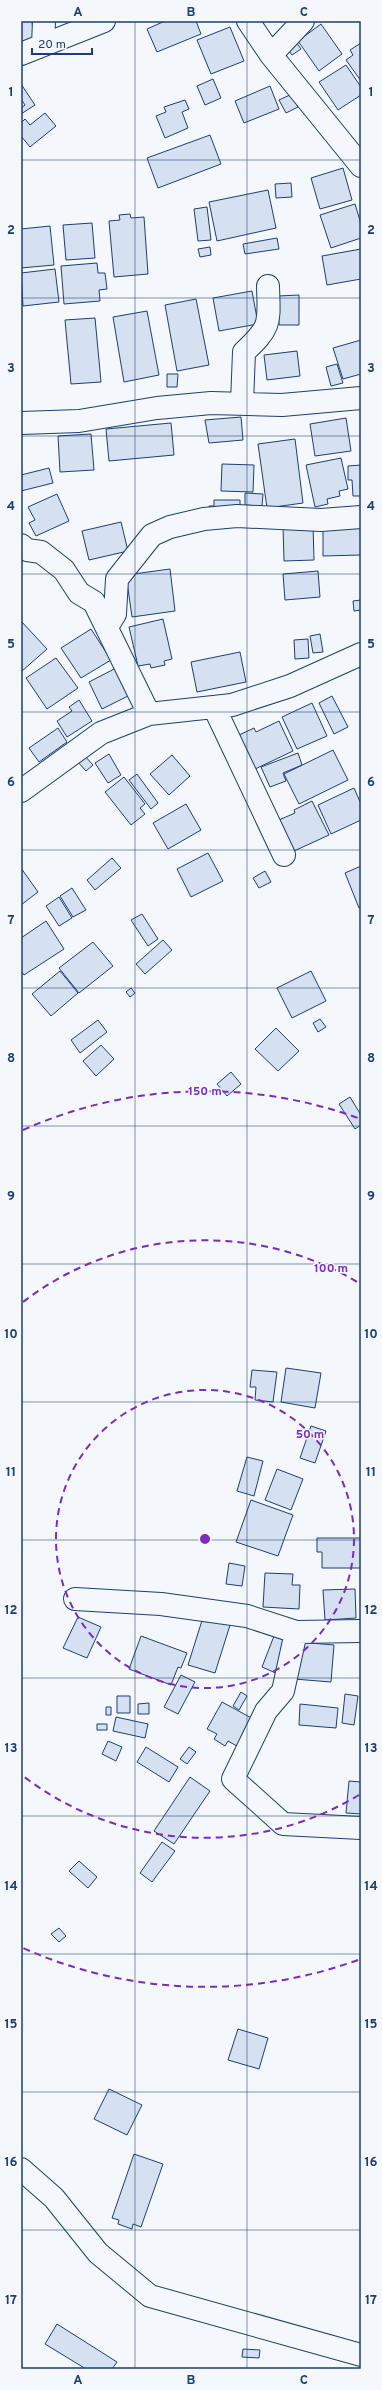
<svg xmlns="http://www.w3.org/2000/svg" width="382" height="2390" font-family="Overpass,sans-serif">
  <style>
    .building { fill: #d5e0f0; stroke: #1d3f73 }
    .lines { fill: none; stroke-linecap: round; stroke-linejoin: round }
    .minor-casing { stroke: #1d3f73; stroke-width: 24 }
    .minor { stroke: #f4f7fb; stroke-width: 22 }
    .grid { fill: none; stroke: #1d3f73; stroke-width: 1; stroke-opacity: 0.55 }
    .ring { fill: none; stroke: #7b2cbf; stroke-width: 2; stroke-dasharray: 7 5 }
    .centre { fill: #7b2cbf; stroke: #f4f7fb; stroke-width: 2 }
    .ring-label { font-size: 12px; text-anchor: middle; font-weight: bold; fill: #7b2cbf; stroke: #f4f7fb; stroke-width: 3; stroke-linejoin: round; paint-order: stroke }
    .neatline { fill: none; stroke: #1d3f73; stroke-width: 1.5 }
    .grid-label { font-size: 13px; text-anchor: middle; font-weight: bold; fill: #1d3f73 }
  </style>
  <rect width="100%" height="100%" fill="#f4f7fb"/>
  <!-- building -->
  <path class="building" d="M21 21H32L34 46 21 47Z
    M165 21H196L201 34 157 52 147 29Z
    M321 24 342 54 319 71 298 41Z
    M230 27 244 61 211 74 197 40Z
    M293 38 301 49 292 55 284 44Z
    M361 43V81L346 60 353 55 350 50Z
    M346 65 361 87V95L338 110 319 82Z
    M213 79 221 98 205 105 197 86Z
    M21 84 35 105 21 114V108L25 105 21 99Z
    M270 86 279 109 244 123 235 101Z
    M292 94 298 107 286 113 279 100Z
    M185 100 189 109 182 112 188 128 165 138 156 116 166 112 164 107Z
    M45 113 56 126 30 147 21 136V123L25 119 30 125Z
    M210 135 221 164 158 188 147 158Z
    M343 168 352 200 320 209 311 178Z
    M291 183 292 197 276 198 275 184Z
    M268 190 276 228 217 241 209 202Z
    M355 204 361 224V238L331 248 320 215Z
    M207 207 211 240 198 241 194 209Z
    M130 214 131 218 144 217 148 274 114 277 109 221 120 220 119 215Z
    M92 223 95 258 66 260 63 225Z
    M50 226 54 265 21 268V229Z
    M277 238 279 249 245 254 243 244Z
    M210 247 211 255 200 257 198 249Z
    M361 249V279L327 285 322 256Z
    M97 263 98 273H105L107 289 99 290 100 301 64 304 61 266Z
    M55 269 59 302 23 306 21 273Z
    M252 291 258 324 219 331 213 298Z
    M299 295V325H279L278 296Z
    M196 299 209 365 177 371 165 305Z
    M147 311 159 375 124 382 113 317Z
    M95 318 101 382 71 384 65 320Z
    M361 340V374L343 379 333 348Z
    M297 351 300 376 267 380 264 355Z
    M337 364 343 383 331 386 326 367Z
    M167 374H178L177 387H167Z
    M241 417 243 440 209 443 205 420Z
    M346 418 351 451 315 456 310 424Z
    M171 423 174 455 109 461 106 429Z
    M91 434 94 470 60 472 58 436Z
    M295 439 303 503 267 508 258 444Z
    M341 458 348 489 339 491 340 496 327 499 328 504 315 507 306 465Z
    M222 464 254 465 253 492 221 491Z
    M361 465V496H353L352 480H348V466Z
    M49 468 53 483 21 491V475Z
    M245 493 263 494 262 506 245 505Z
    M57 494 69 521 36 536 29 523 35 520 28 507Z
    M214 500H240V512H210L209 506H214Z
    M121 522 128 551 89 560 82 531Z
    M313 525 314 560 284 561 283 526Z
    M361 528V555L323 556V530Z
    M170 569 175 611 132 617 126 575Z
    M318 571 320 597 285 600 283 574Z
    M361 600V610L354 611 353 601Z
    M163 619 172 659 164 661 165 665 151 668 150 664 138 666 129 627Z
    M21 621 47 649 22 671H21Z
    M91 629 111 660 81 678 61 648Z
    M320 634 323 652 313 653 310 636Z
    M308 639 309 658 295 659 294 640Z
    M240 652 246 682 197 692 191 662Z
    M56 658 78 688 47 709 26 678Z
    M120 666 134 693 102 709 89 682Z
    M332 696 348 727 334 734 319 703Z
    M79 700 92 721 67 737 57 721 72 711 69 707Z
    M312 703 327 736 297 749 282 717Z
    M279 721 293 751 253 770 237 736 254 728 256 732Z
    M58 728 67 742 39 762 29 748Z
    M333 750 348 780 299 804 284 774Z
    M298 753 302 765 283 773 286 781 270 787 261 767Z
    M109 754 121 775 108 783 95 763Z
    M84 755 93 765 86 771 77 761Z
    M172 755 190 776 169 795 150 774Z
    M137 774 158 803 151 809 129 780Z
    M124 777 145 804 140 808 145 814 131 825 105 792Z
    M354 788 361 804V820L331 834 318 805Z
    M312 801 329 835 294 851 279 820 295 813 294 810Z
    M186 804 201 830 168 849 153 823Z
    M208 853 223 881 191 897 177 869Z
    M112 858 121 868 95 890 87 880Z
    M361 866V907L359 908 345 873Z
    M21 868 38 892 21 905Z
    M265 871 271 882 259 888 253 878Z
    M72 888 86 910 73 917 60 896Z
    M59 897 72 918 59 926 46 906Z
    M142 914 158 939 148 946 131 920Z
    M46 921 64 949 24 975 21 971V938Z
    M163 940 172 950 145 974 136 964Z
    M93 942 113 966 79 993 59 968Z
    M60 971 78 993 51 1016 32 994Z
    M311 971 326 1001 292 1018 277 988Z
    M131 988 135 993 130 997 126 992Z
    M320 1019 326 1027 318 1032 313 1023Z
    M98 1020 107 1032 80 1053 71 1040Z
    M276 1028 299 1051 278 1071 255 1049Z
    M101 1045 114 1059 96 1076 83 1061Z
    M231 1072 241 1084 227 1096 217 1084Z
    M350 1097 361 1115V1125L355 1129 339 1104Z
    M286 1368 321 1373 315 1408 281 1402Z
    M252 1370 277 1372 273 1402 255 1400 256 1387H250Z
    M311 1426 326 1431 315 1463 300 1458Z
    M247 1457 263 1461 254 1496 237 1491Z
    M277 1469 303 1479 291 1510 265 1500Z
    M251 1500 293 1515 278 1556 236 1542Z
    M317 1538H361V1568H322V1552H317Z
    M229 1563 245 1566 242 1586 226 1584Z
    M265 1573 293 1574 292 1585H300L299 1609 263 1607Z
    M355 1589 356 1618 325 1620 323 1590Z
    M204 1614 231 1622 215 1673 188 1665Z
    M78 1617 101 1627 87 1658 63 1648Z
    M141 1636 187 1653 181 1668 178 1667 171 1685 129 1669Z
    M274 1636 291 1643 278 1674 262 1667Z
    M298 1642 334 1645 331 1682 294 1679Z
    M181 1675 195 1682 178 1714 164 1707Z
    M241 1692 247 1696 239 1710 233 1706Z
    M345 1694 358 1696 354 1725 342 1723Z
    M117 1696H130V1713H117Z
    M222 1702 257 1721 242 1749 228 1741 225 1746 214 1739 217 1734 207 1729Z
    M149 1703V1714H138V1704Z
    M300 1704 338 1708 336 1728 299 1725Z
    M106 1707H111V1715H106Z
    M116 1717 148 1724 145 1738 113 1731Z
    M97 1724H107V1730H97Z
    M108 1741 122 1747 116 1761 102 1754Z
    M146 1747 178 1767 169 1782 137 1762Z
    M189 1747 196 1752 187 1764 180 1759Z
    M190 1777 210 1791 174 1844 154 1831Z
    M349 1781 361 1782V1814L346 1813Z
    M162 1842 175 1851 152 1882 140 1873Z
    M79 1861 97 1877 88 1888 69 1871Z
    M59 1928 66 1936 59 1942 51 1934Z
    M238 2029 268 2038 259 2069 228 2060Z
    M109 2089 142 2105 127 2135 94 2119Z
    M134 2154 163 2164 141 2227 133 2224 132 2229 118 2224 119 2220 112 2218Z
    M57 2324 117 2362 112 2369H86L45 2344Z
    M243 2349 260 2350 259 2358 242 2357Z"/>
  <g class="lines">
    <defs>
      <path id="minor" d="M248 21 271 55 361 166
        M43 45 44 21
        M21 54 104 21
        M271 55 303 21
        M242 403 244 352C272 326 269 323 268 286
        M21 423 79 421 157 408 211 403 282 405 361 398
        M21 545 27 550 41 552 64 570 79 593 94 602 149 714
        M107 627 115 614 117 579 152 535 170 527 204 519 237 516 321 520 361 517
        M214 707 284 855
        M21 791 101 733 149 714 232 705 290 686 361 654
        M75 1599 161 1604 247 1616 296 1632 361 1631
        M296 1632 283 1691 266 1711 233 1779 283 1824 361 1828
        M21 2169 54 2198 98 2253 150 2296 361 2355"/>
    </defs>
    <!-- minor casing -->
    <use href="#minor" class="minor-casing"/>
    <!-- minor -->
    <use href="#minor" class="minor"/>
  </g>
  <!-- grid -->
  <path class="grid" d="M135 21V2369M247 21V2369M21 160H361M21 298H361M21 436H361M21 574H361M21 712H361M21 850H361M21 988H361M21 1126H361M21 1264H361M21 1402H361M21 1540H361M21 1678H361M21 1816H361M21 1954H361M21 2092H361M21 2230H361"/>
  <!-- distance rings -->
  <g class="ring">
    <circle cx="205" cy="1539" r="149"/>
    <path d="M359 1795A299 299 0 0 1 23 1776M23 1302A299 299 0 0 1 359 1283"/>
    <path d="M358 1960A448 448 0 0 1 23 1948M23 1130A448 448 0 0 1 358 1118"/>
  </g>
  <circle cx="205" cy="1539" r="6" class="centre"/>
  <g class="ring-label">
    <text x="205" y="1095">150 m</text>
    <text x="331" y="1272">100 m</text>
    <text x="310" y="1438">50 m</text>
  </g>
  <!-- border -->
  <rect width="382" height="2390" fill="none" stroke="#f4f7fb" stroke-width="44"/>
  <!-- scale -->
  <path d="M32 48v6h60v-6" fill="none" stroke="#1d3f73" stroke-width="2"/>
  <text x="38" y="48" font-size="12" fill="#1d3f73" stroke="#f4f7fb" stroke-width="3" paint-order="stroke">20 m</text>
  <rect x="22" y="22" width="338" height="2346" class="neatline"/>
  <g class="grid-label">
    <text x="78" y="16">A</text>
    <text x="191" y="16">B</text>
    <text x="304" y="16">C</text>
    <text x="11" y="96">1</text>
    <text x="371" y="96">1</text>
    <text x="11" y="234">2</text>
    <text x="371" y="234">2</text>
    <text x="11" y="372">3</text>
    <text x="371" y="372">3</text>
    <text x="11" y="510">4</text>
    <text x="371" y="510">4</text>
    <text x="11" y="648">5</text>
    <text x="371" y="648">5</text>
    <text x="11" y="786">6</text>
    <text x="371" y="786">6</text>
    <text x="11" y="924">7</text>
    <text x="371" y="924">7</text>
    <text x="11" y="1062">8</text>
    <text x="371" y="1062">8</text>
    <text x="11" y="1200">9</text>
    <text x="371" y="1200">9</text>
    <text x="11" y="1338">10</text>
    <text x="371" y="1338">10</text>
    <text x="11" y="1476">11</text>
    <text x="371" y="1476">11</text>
    <text x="11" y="1614">12</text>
    <text x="371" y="1614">12</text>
    <text x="11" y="1752">13</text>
    <text x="371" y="1752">13</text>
    <text x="11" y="1890">14</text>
    <text x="371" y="1890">14</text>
    <text x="11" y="2028">15</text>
    <text x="371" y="2028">15</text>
    <text x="11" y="2166">16</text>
    <text x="371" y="2166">16</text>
    <text x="11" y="2304">17</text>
    <text x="371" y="2304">17</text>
    <text x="78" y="2384">A</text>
    <text x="191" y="2384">B</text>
    <text x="304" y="2384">C</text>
  </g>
</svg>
